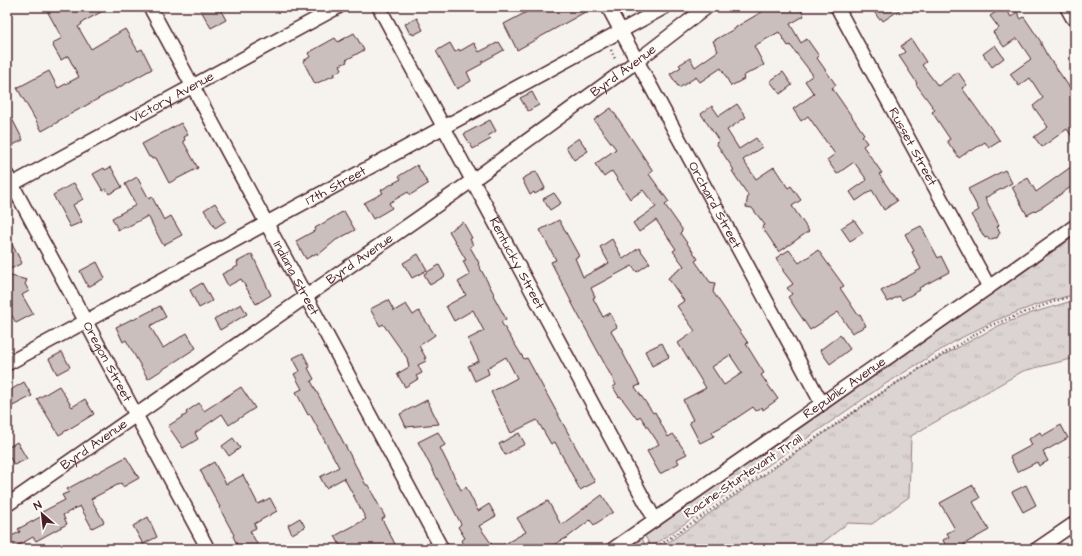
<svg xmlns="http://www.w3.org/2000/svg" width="1082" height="556" font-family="'Architects Daughter',sans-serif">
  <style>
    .grass { fill: url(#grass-tufts); stroke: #937a7e }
    .building { fill: #cbbfbe; stroke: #4a1f2b; fill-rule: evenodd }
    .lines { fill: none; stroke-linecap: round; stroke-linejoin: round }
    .street-casing { stroke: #4a1f2b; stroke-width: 16 }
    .secondary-casing { stroke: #4a1f2b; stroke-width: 22 }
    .path { stroke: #4a1f2b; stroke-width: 2.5; stroke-dasharray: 1 3; stroke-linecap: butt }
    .street { stroke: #fdfcf7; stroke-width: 13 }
    .secondary { stroke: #fdfcf7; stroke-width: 19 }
    .labels { text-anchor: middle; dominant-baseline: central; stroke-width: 4; stroke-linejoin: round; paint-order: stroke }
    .street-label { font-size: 13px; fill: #4a1f2b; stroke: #fdfcf7 }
  </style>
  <defs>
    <pattern id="grass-tufts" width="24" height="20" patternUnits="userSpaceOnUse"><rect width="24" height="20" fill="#dcd4d2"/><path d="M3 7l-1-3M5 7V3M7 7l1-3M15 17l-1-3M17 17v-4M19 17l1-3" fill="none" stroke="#beb6b4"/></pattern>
  </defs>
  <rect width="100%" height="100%" fill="#f6f3ef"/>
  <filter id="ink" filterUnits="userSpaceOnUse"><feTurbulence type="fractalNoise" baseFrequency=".025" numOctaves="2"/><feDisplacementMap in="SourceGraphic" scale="8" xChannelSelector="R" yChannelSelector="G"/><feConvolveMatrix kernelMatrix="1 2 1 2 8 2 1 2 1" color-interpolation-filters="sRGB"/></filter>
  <g filter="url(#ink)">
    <!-- grass -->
    <path class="grass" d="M1075 236V294L1033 306 994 321 957 340 882 386 651 547 645 536Z
      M1075 300V358L1023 371 911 436 909 497 872 524 848 523 814 549H659L890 387 933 361 1000 325 1032 313Z
      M642 539 648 549H627Z"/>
    <!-- building -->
    <path class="building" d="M45 7H110L81 23 82 24 78 27 91 49 125 29 138 51 142 49 152 69 58 121V122L42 131 17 88 49 71 58 88 79 77 68 56 61 60 53 46 54 45 53 43 62 38Z
      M199 7H219L226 20 211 28Z
      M536 7H594L517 50 504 24Z
      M770 7H799L804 16 790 24 801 43 807 39 819 56 817 58 836 85 832 88 864 134 862 136 867 143 863 146 882 173 879 174 897 201 884 210 872 190 856 201 850 192 867 180 854 162 837 174 827 160 835 154 825 140 808 116 801 121 793 109 814 94 805 81 813 75 790 45 788 46 779 32 754 46 764 65 743 76 744 79 731 86 721 68 700 82 696 77 679 88 670 74 681 67 679 65 690 58 695 67 718 51 713 41 736 28V27Z
      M871 7H904L883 21 881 18 879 19Z
      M1003 7H1005L1011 17 1017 12 1021 19 1024 17 1041 42V44L1047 55 1075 95V141L1067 129 1042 147 1034 137 1048 127 1033 106 1043 98 1030 78 1019 86 1010 74 1031 59 1017 38 1004 47 993 32 999 28 990 16Z
      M417 18 423 30 413 35 412 33 410 34 405 24Z
      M354 33 364 50 346 60 347 62 340 65 342 69 334 74 335 75 315 84 303 61 310 57 308 53 335 38 338 42Z
      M911 39 926 62 922 65 938 86 958 72 967 85 962 88 1000 141 989 148 985 142 971 151 970 150 959 158 947 141 950 139 932 112 935 110 916 84 917 83 899 56 905 52 901 46Z
      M499 42 504 50 482 62V64L467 72 471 81 457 89 436 51 450 43 455 52 459 49 460 51 474 43 479 52Z
      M995 45 1004 58 992 67 983 54Z
      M783 72 792 85 780 94 770 81Z
      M532 92 539 105 528 111 520 98Z
      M737 104 746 117 727 130 739 149 756 138 762 147 743 160 756 179 774 167 788 188 791 186 801 200 792 206 809 231 779 252 762 227 765 225 752 208 746 207 748 195 732 171 734 170 716 143 719 141 701 114 712 106 719 116Z
      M611 108 653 171 649 174 669 202 665 205 682 229V231L680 233 698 259 695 261 710 282 715 283 713 292 748 343 746 344 764 373 761 375 778 399 763 410 762 407 756 411 753 407 732 421 712 432 714 436 700 443 689 422 693 420 683 400 706 388 678 343 695 331 677 306 684 301 668 278 684 266 673 251 676 249 656 220 639 232 633 223 656 207 643 190 630 199 612 171 604 177 595 164 616 149 594 120ZM730 355 742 373 724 385 712 367Z
      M7 109 23 140 11 146 7 139Z
      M490 120 496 131 488 136 491 139 473 149 464 134Z
      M181 123 188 135 184 137 185 140 183 141 198 168 169 183 156 158 152 159 151 157H149L142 144Z
      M579 138 588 151 574 160 566 147Z
      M1075 164V184L1044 206 1027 215 1012 187 1028 178 1036 192Z
      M417 165 428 184 410 195 408 192 389 203 392 208 373 219 364 203 383 193 381 190 401 179 399 176Z
      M111 167 122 187 109 194 106 189 103 191 93 174 104 168 105 170Z
      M1005 170 1012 183 985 198 999 225 997 227 1000 232 997 238H994L989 240 988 237 985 238 971 215 979 210 968 189Z
      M536 171 545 188 535 194 534 192 530 195 522 179Z
      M137 177 149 199 152 197 164 220 171 216 182 235 163 245 148 216 125 228V226L118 230 112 218 136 205 125 184Z
      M74 183 83 199 73 205 82 222 70 227 53 195Z
      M554 193 561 203 550 210 543 199Z
      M215 203 226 221 215 228 204 210Z
      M344 211 355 230 336 240 318 255 317 253 306 259 296 241 316 230 315 228Z
      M559 220 579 256 575 258 583 277 609 263 600 247 612 239 623 259 639 248 650 263 637 272 632 266 591 288 595 297 593 298 603 317 610 313 617 327 611 331 640 385 635 387 653 413 655 412 668 437 673 434 687 454 677 459 679 463 660 474 647 451 659 444 640 416 637 419 620 396 619 397 613 387 616 385 575 309 551 262 556 260 540 230Z
      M854 220 863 233 850 241 841 228Z
      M463 222 472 238 470 239 473 245 470 247 479 263 478 264 494 294 493 295 506 319 501 322 524 359 527 358 595 482 580 490 555 442 551 444 537 420 511 433 491 392 517 378 506 357 487 368 489 374 475 381 468 366 479 361 468 339 484 331 473 310 454 321 446 306 466 295 458 282 470 275 463 261 466 260 449 231Z
      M921 226 938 258 941 256 949 272 919 288 920 290 902 300 899 296 888 302 881 291 921 269 912 252 914 251 905 234Z
      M7 235 22 263 7 271Z
      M789 250 799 263 818 250 844 286 840 288 858 315 860 314 866 326 852 333 838 312 810 330 788 297 792 294 787 288 793 284 783 271V269L776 258Z
      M252 254 271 295 256 304 241 279 228 286 222 274 238 266 237 262Z
      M418 254 427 270 412 278 403 263Z
      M97 262 105 278 88 287 80 271Z
      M439 265 445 276 430 285 424 274Z
      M7 275 27 280 25 284 29 291 22 295 33 314 16 323 7 307Z
      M202 283 212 301 199 308 190 290Z
      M388 300 394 311 406 304 413 315 419 311 435 335 419 346 426 358H424L426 361 418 365 422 373 416 376 418 379 405 387 397 374 409 367 407 358 383 324 380 326 370 309Z
      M241 304 247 314 220 330 214 319Z
      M160 306 166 317 150 326 163 348 187 333 196 348 148 379 126 340 123 342 116 327 132 319 133 320Z
      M840 335 850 349 830 364 820 350Z
      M662 343 669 357 652 366 645 351Z
      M62 352 70 367 57 374 49 359Z
      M303 353 310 367 308 368 314 379 311 381 366 485H368L385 517 382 519 395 544 386 549H342L335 536 366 519 344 478 326 488 320 477 339 467 310 414 308 415 296 392 302 389 294 374 300 371 293 358Z
      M24 382 32 396 7 409V392Z
      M59 386 72 407 85 399 94 414 59 435 37 399Z
      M241 387 255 408 229 425 222 414 195 433 198 439 183 448 168 426 187 414 186 412 199 403 204 411Z
      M427 400 439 424 406 427 400 414Z
      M1061 425 1068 438 1043 452 1048 461 1039 466 1037 462 1017 472 1010 457 1032 445 1029 439 1040 432 1042 436Z
      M438 432 445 445 440 448 461 490 466 487 478 511 489 504 496 516 479 526 495 549H466L461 541 465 538 458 527 461 524 418 442Z
      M519 433 525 444 505 455 499 444Z
      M233 438 240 448 229 456 222 446Z
      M17 442 27 459 14 465 7 452V448Z
      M126 457 139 478 123 487 121 483 91 499 104 522 92 528 80 506 63 515 67 524 36 541 33 537 12 549H7V538L20 532 18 529 44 515 42 512 65 500 62 495 69 492 67 489Z
      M214 462 226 484 243 475 258 504 270 498 277 511 254 524 256 528 250 531 260 549H239L233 536 234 535 219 507H220L200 470Z
      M973 485 980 498 973 502 989 530 964 544 967 549H947L943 540 949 537 947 533 955 529 940 503Z
      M1026 485 1036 505 1023 512 1012 492Z
      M602 495 613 512 594 525 590 520 568 537 546 549H529L526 544 516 549H496L526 532 517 518 548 501 561 525Z
      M148 517 157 537 143 544 133 526Z
      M300 518 305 527 292 534 288 525Z"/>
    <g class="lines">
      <defs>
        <g id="street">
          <path id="s1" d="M150 7 442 549"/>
          <path id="s2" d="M379 7 655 520"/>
          <path id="s3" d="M608 7 822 404"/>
          <path id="s4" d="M837 7 989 287"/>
          <path id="s5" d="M7 175 208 549"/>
          <path id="s6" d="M7 187 338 7"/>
          <path id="s7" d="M7 364 665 7"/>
          <path id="s8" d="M7 505 473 180 637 61 707 7"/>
          <path id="s9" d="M613 549 989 287 1075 226"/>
          <path d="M1037 549 1075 523"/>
        </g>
        <path id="secondary" d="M1070 7 1075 16"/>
      </defs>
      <!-- street casing -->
      <use href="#street" class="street-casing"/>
      <!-- secondary casing -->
      <use href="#secondary" class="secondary-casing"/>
      <!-- path -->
      <path class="path" d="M611 50 615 59
        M654 549 893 385 989 326 1061 299 1075 296"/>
      <!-- street -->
      <use href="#street" class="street"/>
      <!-- secondary -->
      <use href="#secondary" class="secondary"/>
    </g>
  </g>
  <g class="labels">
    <!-- street labels -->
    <g class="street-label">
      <text stroke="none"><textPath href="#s8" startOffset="754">Byrd Avenue</textPath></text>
      <text stroke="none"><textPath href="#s6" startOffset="188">Victory Avenue</textPath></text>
      <text stroke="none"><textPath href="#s4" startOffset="159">Russet Street</textPath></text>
      <text stroke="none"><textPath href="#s7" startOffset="374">17th Street</textPath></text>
      <text stroke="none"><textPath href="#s3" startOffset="225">Orchard Street</textPath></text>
      <text stroke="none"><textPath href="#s8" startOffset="430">Byrd Avenue</textPath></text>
      <text stroke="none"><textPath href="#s2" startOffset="291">Kentucky Street</textPath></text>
      <text stroke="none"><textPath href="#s1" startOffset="308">Indiana Street</textPath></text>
      <text stroke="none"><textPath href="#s5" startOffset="212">Oregon Street</textPath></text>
      <text stroke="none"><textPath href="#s9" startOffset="282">Republic Avenue</textPath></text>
      <text stroke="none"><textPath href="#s8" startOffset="106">Byrd Avenue</textPath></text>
      <text transform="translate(743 476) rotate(-34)">Racine-Sturtevant Trail</text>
    </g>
  </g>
  <!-- margin -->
  <rect width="1082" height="556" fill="none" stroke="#fdfcf7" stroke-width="24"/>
  <rect x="12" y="12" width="1058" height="532" fill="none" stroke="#4a1f2b" stroke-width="1.5" filter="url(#ink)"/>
  <!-- north arrow -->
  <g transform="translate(42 514) rotate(332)" stroke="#fdfcf7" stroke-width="3" paint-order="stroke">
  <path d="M0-3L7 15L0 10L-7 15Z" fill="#4a1f2b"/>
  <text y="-6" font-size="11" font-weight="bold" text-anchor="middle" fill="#4a1f2b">N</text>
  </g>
</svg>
